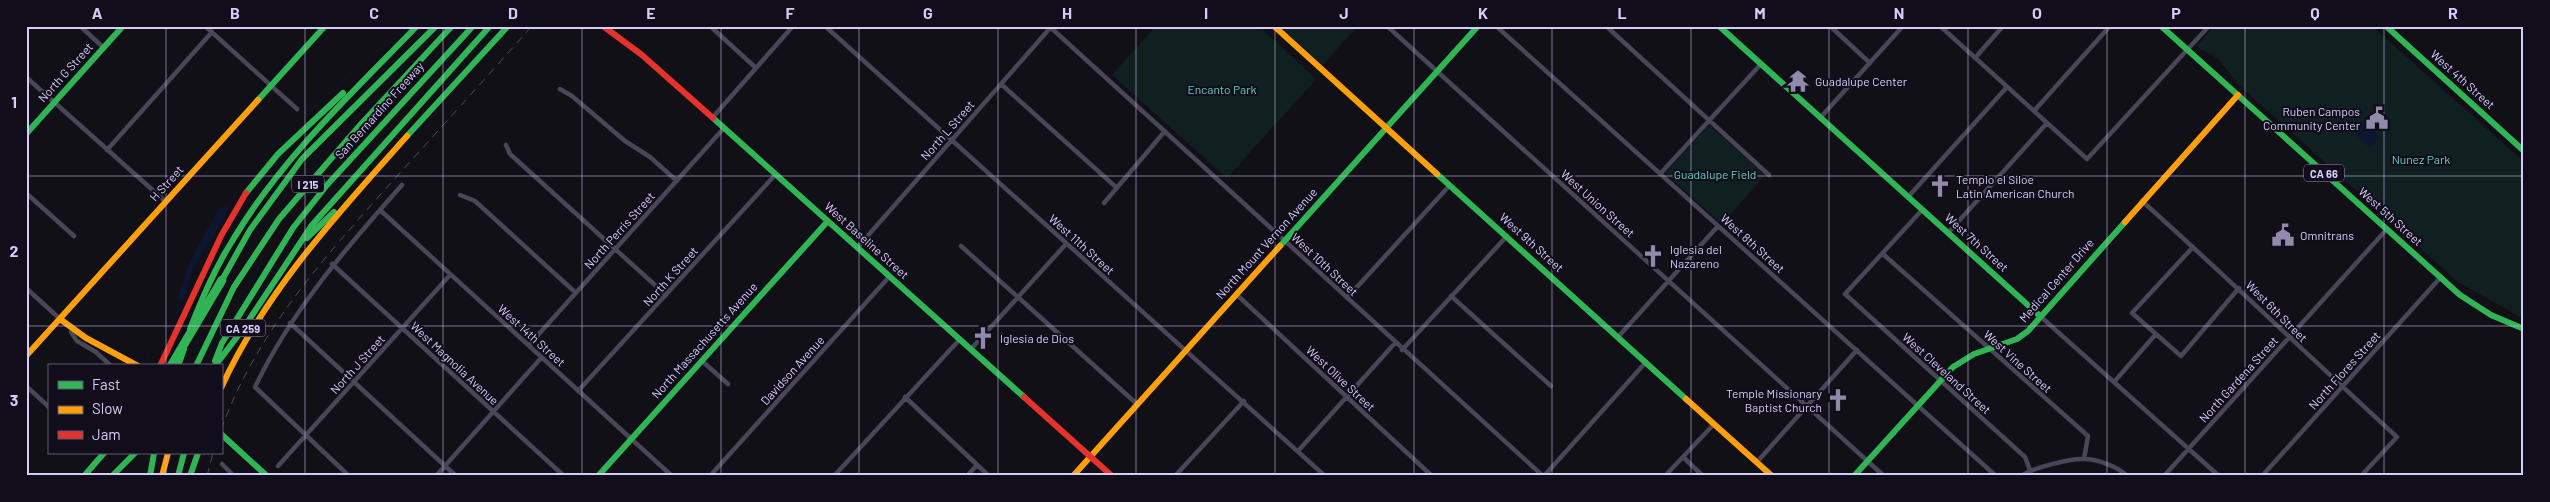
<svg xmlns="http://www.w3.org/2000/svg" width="2550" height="502" font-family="Barlow,sans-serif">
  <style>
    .green { fill: #102021 }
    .water { fill: #0d1530 }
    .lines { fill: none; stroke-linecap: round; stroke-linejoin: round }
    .stream { stroke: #0d1530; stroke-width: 1 }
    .street { stroke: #484657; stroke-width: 4.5 }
    .fast { stroke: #30b455; stroke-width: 6 }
    .slow { stroke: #ff9f0a; stroke-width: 6 }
    .jam { stroke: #e5322d; stroke-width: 6 }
    .rail { stroke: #42505e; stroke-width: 1; stroke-dasharray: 8 6; stroke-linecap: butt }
    .fast-bridge { stroke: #30b455; stroke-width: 9 }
    .grid { fill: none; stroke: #d6ccf9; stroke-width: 1; stroke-opacity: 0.55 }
    .labels { text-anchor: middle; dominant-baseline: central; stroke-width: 4; stroke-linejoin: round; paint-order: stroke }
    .shield { fill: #110d1a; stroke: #9b93b6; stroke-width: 1 }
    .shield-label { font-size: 11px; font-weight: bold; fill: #d6ccf9 }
    .street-label { font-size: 12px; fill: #d6ccf9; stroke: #110d1a }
    .poi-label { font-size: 12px; fill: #d6ccf9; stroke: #110d1a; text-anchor: start }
    .park-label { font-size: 12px; fill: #61d0c2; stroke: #110d1a }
    .neatline { fill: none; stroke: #d6ccf9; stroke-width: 2 }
    .grid-label { font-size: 16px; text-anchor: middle; font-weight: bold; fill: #d6ccf9 }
  </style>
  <rect width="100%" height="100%" fill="#121017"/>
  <!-- green -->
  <path class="green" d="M1156 26H1259L1316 79 1227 178 1112 75Z
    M1279 26H1358L1323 65Z
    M2214 26H2372L2524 162V319L2458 282 2238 84C2229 75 2225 65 2215 57 2209 52 2202 51 2197 46Z
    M1709 125 1765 175 1722 224 1665 173Z"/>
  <!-- water -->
  <path class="water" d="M2361 121 2380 137 2370 148 2352 131Z
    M226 206 228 207C220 230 204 248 193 270 188 281 190 295 180 302L178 299C185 266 202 237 220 208Z"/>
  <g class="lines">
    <!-- stream -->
    <path class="stream" d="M2522 26 2524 137
      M227 207C264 142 325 98 379 49L392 34
      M146 359 177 312 180 302
      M80 454 81 453"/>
    <!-- street -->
    <path class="street" d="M80 26 104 48
      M205 26 297 109
      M710 26 756 68
      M825 26 1325 476
      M1049 26 1543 476
      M1387 26 1884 476
      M1496 26 1996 476
      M1606 26 1769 175
      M1830 26 1870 63
      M1940 26 2087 159 2209 26
      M1975 58 2003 26
      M26 77 166 202
      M1001 84 1117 188
      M560 89 572 96 625 141 650 157 677 181
      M2034 111 2110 26
      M713 117 793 26
      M1820 118 1903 26
      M506 145 510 154 666 295
      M107 150 212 32
      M1660 174 1761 64
      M26 193 74 236
      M460 195 475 201 576 293
      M1908 197 2007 87
      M2142 201C2228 278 2312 359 2397 437L2361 476
      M1104 203 1165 131
      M380 210 672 476
      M1922 210 1845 294 2025 457 2030 470
      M1948 233 2047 123
      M961 246 1137 404
      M2193 247 2132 313 2181 356 2239 288
      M857 248 1051 27
      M1883 254 2088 436 2084 459
      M332 264 564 476
      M26 288 60 319
      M1236 294 1432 476
      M1451 296 1551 386
      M1347 298 1450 185
      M2040 316 2219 476
      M290 323 456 476
      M73 329 71 332 77 341 96 352 111 366
      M1618 337 1718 226
      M529 345 724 128
      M971 349 1066 244
      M1402 350 1507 236
      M702 361 728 384
      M2114 382 2155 335
      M26 386 49 407
      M578 391 775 175
      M905 397 989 476
      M1298 451 1395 343
      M1683 457 1703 476
      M1757 462 1857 350
      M222 464 234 476
      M278 466 450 275
      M349 476 255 387C292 310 346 248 402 185
      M436 476 541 358
      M710 476 889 277
      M834 476 960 339
      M967 476 977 465
      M1175 476 1244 401
      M1544 476 1646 362
      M1665 476 1714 424
      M2021 476C2032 468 2071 458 2084 459 2098 459 2118 467 2127 476
      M2164 476 2387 229
      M2262 476 2440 278"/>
    <!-- fast -->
    <path class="fast" d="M1719 26 2040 316
      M2161 26 2460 295 2491 315 2524 329
      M2386 26 2524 151
      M258 100 325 26
      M713 118 1024 397
      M26 134 123 26
      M407 136 508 26
      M1437 174 1686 399
      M246 193 278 154 343 93
      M307 238 334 212
      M1280 246 1478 26
      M222 280 250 230 302 159 436 26
      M190 329C202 299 214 270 231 243 279 161 351 94 417 26
      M215 361 222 343 293 228 327 185 473 26
      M178 366 184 349
      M196 366 234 287 279 219 361 124 452 26
      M215 366 243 329 312 225 490 26
      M221 434 267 476
      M84 476 104 453
      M112 476 135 453
      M150 476 154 453
      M178 476 184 453
      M190 476 198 453
      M598 476 827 222
      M1854 476 1953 367 1974 354 2017 339 2028 331 2125 222"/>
    <!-- slow -->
    <path class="slow" d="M1274 26 1437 174
      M2125 222 2238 95
      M60 319 86 338 138 366
      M26 356 258 100
      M221 388C265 292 337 214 407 136
      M1686 399 1772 476
      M162 476 168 453
      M1073 476 1280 246"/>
    <!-- jam -->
    <path class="jam" d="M603 26 642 55 713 118
      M160 366 221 236 246 193
      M1024 397 1112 476"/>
    <!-- rail -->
    <path class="rail" d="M221 430C256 333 322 260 390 184 437 132 485 79 532 26
      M207 476 213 453"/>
    <!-- fast-bridge -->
    <path class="fast-bridge" d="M171 366 222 280"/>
  </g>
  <!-- grid -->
  <path class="grid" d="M166 26V366M305 26V476M443 26V476M582 26V476M721 26V476M859 26V476M998 26V476M1136 26V476M1275 26V476M1414 26V476M1552 26V476M1691 26V476M1829 26V476M1968 26V476M2107 26V476M2245 26V476M2384 26V476M26 176H2524M26 326H2524M166 453V476"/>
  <!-- icons -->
  <defs>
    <symbol id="temple-bare" viewBox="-9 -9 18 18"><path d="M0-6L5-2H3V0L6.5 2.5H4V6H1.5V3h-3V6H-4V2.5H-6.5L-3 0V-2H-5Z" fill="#918aaa" stroke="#110d1a" stroke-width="2.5" paint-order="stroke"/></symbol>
    <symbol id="civic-bare" viewBox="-9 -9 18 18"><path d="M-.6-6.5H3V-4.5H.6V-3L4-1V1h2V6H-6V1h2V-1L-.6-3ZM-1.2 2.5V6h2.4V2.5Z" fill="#918aaa" stroke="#110d1a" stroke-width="2.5" paint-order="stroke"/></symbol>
    <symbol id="church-bare" viewBox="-9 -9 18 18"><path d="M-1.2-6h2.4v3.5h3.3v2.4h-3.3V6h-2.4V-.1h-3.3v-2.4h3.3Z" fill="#918aaa" stroke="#110d1a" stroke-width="2.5" paint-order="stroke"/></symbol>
  </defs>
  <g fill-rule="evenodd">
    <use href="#temple-bare" x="1782" y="65" width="32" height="32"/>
    <use href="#civic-bare" x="2361" y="102" width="32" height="32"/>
    <use href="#church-bare" x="1924" y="170" width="32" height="32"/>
    <use href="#civic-bare" x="2267" y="219" width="32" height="32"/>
    <use href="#church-bare" x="1637" y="240" width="32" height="32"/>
    <use href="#church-bare" x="967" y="322" width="32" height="32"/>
    <use href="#church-bare" x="1822" y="384" width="32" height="32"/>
  </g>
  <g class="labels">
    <!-- shield labels -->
    <g class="shield">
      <rect x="2304" y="164.5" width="40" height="17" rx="4"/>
      <rect x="292" y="175.5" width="32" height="17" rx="4"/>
      <rect x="220.5" y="319.5" width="45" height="17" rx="4"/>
    </g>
    <g class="shield-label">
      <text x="2324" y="173">CA 66</text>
      <text x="308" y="184">I 215</text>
      <text x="243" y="328">CA 259</text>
    </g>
    <!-- street labels -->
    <g class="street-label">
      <text transform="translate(65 72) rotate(-48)">North G Street</text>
      <text transform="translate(2463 79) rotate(42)">West 4th Street</text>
      <text transform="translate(379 110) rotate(-48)">San Bernardino Freeway</text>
      <text transform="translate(947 130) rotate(-49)">North L Street</text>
      <text transform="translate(166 183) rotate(-48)">H Street</text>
      <text transform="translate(1598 203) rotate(42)">West Union Street</text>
      <text transform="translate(2391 216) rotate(42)">West 5th Street</text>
      <text transform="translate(619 230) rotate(-48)">North Perris Street</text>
      <text transform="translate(867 240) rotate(42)">West Baseline Street</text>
      <text transform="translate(1532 242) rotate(42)">West 9th Street</text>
      <text transform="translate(1977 242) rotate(42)">West 7th Street</text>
      <text transform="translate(1266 243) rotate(-48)">North Mount Vernon Avenue</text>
      <text transform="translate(1753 243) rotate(42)">West 8th Street</text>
      <text transform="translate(1082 244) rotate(42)">West 11th Street</text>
      <text transform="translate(1325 264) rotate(43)">West 10th Street</text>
      <text transform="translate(670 276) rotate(-48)">North K Street</text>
      <text transform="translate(2056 280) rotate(-49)">Medical Center Drive</text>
      <text transform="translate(2277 311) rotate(45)">West 6th Street</text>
      <text transform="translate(532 335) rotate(42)">West 14th Street</text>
      <text transform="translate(704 340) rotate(-48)">North Massachusetts Avenue</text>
      <text transform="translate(2018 361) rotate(42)">West Vine Street</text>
      <text transform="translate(455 363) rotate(43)">West Magnolia Avenue</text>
      <text transform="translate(357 364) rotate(-48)">North J Street</text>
      <text transform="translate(792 370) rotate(-48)">Davidson Avenue</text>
      <text transform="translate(2344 370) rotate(-48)">North Flores Street</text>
      <text transform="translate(1947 373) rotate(42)">West Cleveland Street</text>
      <text transform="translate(1341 378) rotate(43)">West Olive Street</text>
      <text transform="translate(2238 379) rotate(-48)">North Gardena Street</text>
    </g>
    <!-- poi labels -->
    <g class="poi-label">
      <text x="1815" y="81">Guadalupe Center</text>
      <text x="2360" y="111" text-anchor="end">Ruben Campos<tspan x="2360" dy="14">Community Center</tspan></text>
      <text x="1956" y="179">Templo el Siloe<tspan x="1956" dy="14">Latin American Church</tspan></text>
      <text x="2300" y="235">Omnitrans</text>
      <text x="1670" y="249">Iglesia del<tspan x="1670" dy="14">Nazareno</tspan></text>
      <text x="1000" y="338">Iglesia de Dios</text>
      <text x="1822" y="393" text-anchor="end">Temple Missionary<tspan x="1822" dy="14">Baptist Church</tspan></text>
    </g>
    <!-- park labels -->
    <g class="park-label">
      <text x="1222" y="89">Encanto Park</text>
      <text x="2421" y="159">Nunez Park</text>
      <text x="1715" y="174">Guadalupe Field</text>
    </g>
  </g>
  <!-- border -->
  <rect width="2550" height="502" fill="none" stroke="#110d1a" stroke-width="55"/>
  <!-- legend -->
  <rect x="48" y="364" width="175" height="90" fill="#110d1a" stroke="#605973"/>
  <rect x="58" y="381" width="25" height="8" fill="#30b455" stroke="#605973"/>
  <text x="92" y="390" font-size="15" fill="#d6ccf9">Fast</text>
  <rect x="58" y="406" width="25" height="8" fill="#ff9f0a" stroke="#605973"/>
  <text x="92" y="414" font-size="15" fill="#d6ccf9">Slow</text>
  <rect x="58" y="431" width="25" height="8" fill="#e5322d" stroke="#605973"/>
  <text x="92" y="440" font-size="15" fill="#d6ccf9">Jam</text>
  <rect x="28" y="28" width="2494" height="446" class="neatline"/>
  <g class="grid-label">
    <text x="97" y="19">A</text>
    <text x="235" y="19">B</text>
    <text x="374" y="19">C</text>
    <text x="513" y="19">D</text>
    <text x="651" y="19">E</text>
    <text x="790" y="19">F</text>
    <text x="928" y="19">G</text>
    <text x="1067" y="19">H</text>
    <text x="1206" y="19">I</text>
    <text x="1344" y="19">J</text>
    <text x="1483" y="19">K</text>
    <text x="1622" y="19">L</text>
    <text x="1760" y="19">M</text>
    <text x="1899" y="19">N</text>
    <text x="2037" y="19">O</text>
    <text x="2176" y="19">P</text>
    <text x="2315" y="19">Q</text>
    <text x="2453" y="19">R</text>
    <text x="14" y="108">1</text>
    <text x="14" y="257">2</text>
    <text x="14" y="406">3</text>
  </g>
</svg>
